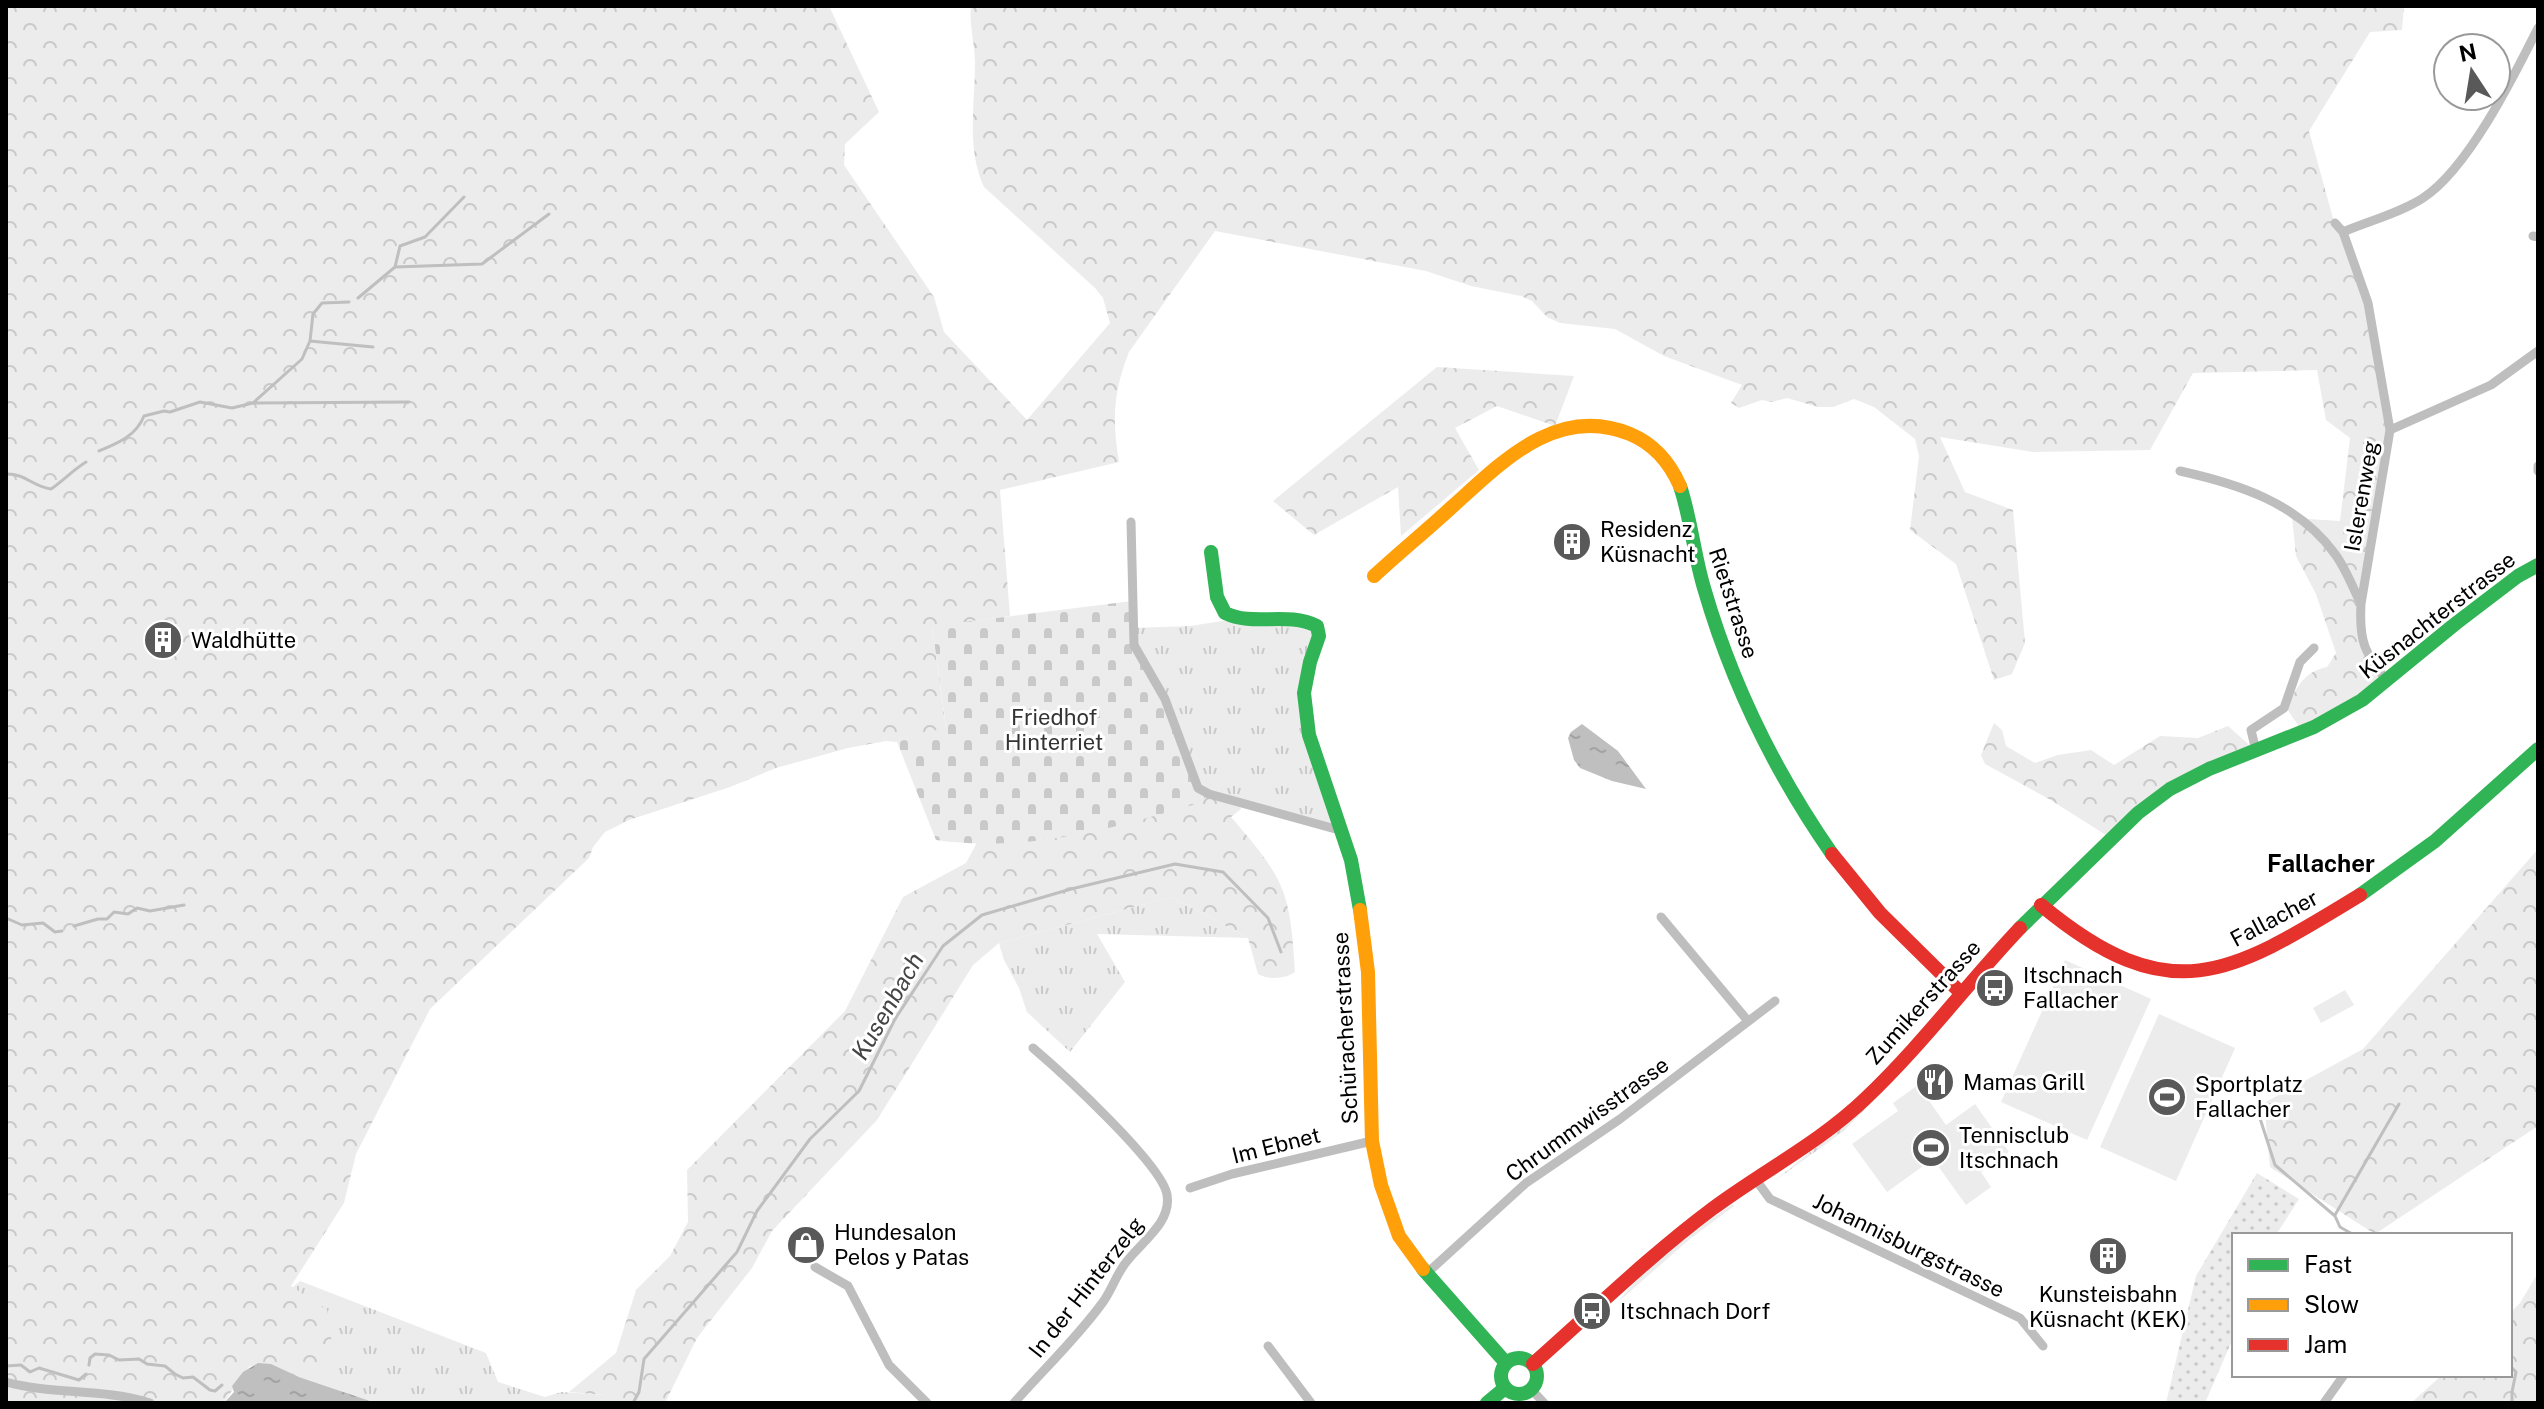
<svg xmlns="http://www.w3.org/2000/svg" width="2544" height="1409" font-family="'Public Sans',sans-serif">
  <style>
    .grass { fill: url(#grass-tufts) }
    .forest { fill: url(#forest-crowns) }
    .cemetery { fill: url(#cemetery-stones) }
    .garden { fill: url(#garden-dots) }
    .pitch { fill: #ececec }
    .water { fill: url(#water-ripples) }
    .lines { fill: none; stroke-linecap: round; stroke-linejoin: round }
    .stream { stroke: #bfbfbf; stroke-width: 3 }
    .street { stroke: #bebebe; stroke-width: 9 }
    .fast { stroke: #30b455; stroke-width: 14 }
    .slow { stroke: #ff9f0a; stroke-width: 14 }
    .jam { stroke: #e5322d; stroke-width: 14 }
    .labels { text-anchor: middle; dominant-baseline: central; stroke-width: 6; stroke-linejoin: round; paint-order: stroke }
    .street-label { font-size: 22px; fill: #000; stroke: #fff }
    .poi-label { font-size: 22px; fill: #000; stroke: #fff; text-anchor: start }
    .park-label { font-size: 22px; fill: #333; stroke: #fff }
    .neighbourhood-label { font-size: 24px; font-weight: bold; fill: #000; stroke: #fff }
    .water-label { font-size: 24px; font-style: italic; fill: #444; stroke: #fff }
  </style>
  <defs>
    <pattern id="grass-tufts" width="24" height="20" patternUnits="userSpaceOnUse" patternTransform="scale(2)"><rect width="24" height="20" fill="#ececec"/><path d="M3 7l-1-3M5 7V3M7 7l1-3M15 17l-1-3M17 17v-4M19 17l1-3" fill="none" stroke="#c9c9c9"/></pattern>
    <pattern id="forest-crowns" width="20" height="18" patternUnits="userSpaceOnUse" patternTransform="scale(2)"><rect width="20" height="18" fill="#ececec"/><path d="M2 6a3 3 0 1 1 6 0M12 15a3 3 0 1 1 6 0" fill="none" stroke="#c9c9c9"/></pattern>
    <pattern id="cemetery-stones" width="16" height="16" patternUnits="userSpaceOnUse" patternTransform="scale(2)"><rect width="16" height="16" fill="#ececec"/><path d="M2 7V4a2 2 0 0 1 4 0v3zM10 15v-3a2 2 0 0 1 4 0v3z" fill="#c9c9c9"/></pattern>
    <pattern id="garden-dots" width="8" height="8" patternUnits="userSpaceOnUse" patternTransform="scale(2)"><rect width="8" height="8" fill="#ececec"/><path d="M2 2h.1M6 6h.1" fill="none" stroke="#c9c9c9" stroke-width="1.8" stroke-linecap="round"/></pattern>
    <pattern id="water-ripples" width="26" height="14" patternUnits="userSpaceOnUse" patternTransform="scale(2)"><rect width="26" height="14" fill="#bfbfbf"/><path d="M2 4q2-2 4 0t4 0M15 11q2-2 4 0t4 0" fill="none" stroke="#a2a2a2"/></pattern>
  </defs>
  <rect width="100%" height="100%" fill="#fff"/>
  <!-- grass -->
  <path class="grass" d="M1235 619 1317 626 1304 693 1339 830 1198 788 1139 658 1132 628 1190 626Z
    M1172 897 1248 938 1097 934 1125 982 1070 1052 1027 1012 1019 988 1004 960 999 943Z
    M1912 1060 1844 1131 1773 1182 1866 1107 1908 1061Z
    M1733 1204 1734 1206 1690 1239 1619 1301C1645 1266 1696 1229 1733 1204Z
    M300 1281 486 1353 498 1382 545 1397 561 1392 605 1395V1403H376L258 1363 284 1295Z"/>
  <!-- forest -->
  <path class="forest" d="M6 6H829L879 112 845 144 844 165 934 297 944 332 1027 420 1110 323 1103 298 1095 288 984 187C966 148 975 105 975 63 975 44 969 25 971 6H2404L2402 30 2370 32 2309 131 2334 222 2368 303 2390 430 2359 629 2387 681 2300 728 2287 709C2295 689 2304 671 2327 667L2336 653 2316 594 2296 556 2292 518 2340 521 2350 438 2326 420 2317 370 2193 373 2150 450 2033 452 1940 437 1965 492 2013 510 2025 643 2012 674 1994 680 1956 564 1910 530 1919 456 1915 439 1874 407 1854 399 1833 407H1818L1787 398 1772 402 1762 400 1739 408 1731 403 1742 385 1664 356 1615 329 1560 323 1547 317 1532 301 1521 296 1471 286 1426 271 1215 231 1129 352C1113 393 1112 420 1119 462L1000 490 1010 616 932 627 946 728 897 742 886 741 848 748 776 768 730 787 629 820 605 832 593 847 589 858 430 1009 356 1154 344 1203 291 1286 327 1310 332 1343 341 1351 338 1363 325 1362 322 1383 299 1377 271 1364 250 1366 232 1386 233 1389 224 1403H6Z
    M1437 367 1574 376 1555 426 1497 406 1455 428 1479 470 1401 536 1398 487 1314 535 1273 501Z
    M1994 723 2002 730 2006 746 2035 763 2058 755 2091 750 2114 765 2160 736 2198 738 2228 726 2256 751 2209 769 2109 837 2049 799 1985 764 1981 755Z
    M1198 788 1238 802 1241 809 1231 817C1248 837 1269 860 1280 884 1292 910 1293 944 1295 972 1286 979 1268 980 1258 974L1248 938 1172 897 999 943 973 965 877 1120 772 1231 752 1268 697 1338 665 1403H605V1395L569 1392 616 1353 636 1290 670 1256 688 1222 687 1170 845 1011 903 897 966 863 995 809Z
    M2538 849V1126L2375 1234 2270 1167 2264 1103 2363 1049Z
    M2538 1273V1403H2411L2442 1375H2510V1313L2520 1303Z"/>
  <!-- cemetery -->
  <path class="cemetery" d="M1132 601 1134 645 1165 699 1194 782 1209 794 1199 803C1111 829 1029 853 936 840L897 742 946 727 932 626Z"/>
  <!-- garden -->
  <path class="garden" d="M2257 1173 2299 1199 2276 1235H2234V1336L2205 1403H2166L2196 1276Z"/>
  <!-- pitch -->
  <path class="pitch" d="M2065 960 2151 999 2087 1140 2001 1102Z
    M2345 990 2354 1005 2321 1023 2313 1008Z
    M2159 1014 2235 1048 2176 1181 2100 1147Z
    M1918 1085 1946 1125 1975 1104 2009 1152 1981 1172 1991 1187 1966 1205 1933 1159 1887 1192 1852 1144 1898 1111 1893 1103Z"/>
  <!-- water -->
  <path class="water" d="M1582 724 1618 751 1646 789 1612 781 1580 768 1574 760 1568 738 1571 732Z
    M258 1363 271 1364 299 1377 376 1403H224L234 1392 232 1386 243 1372Z"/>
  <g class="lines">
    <!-- stream -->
    <path class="stream" d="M395 267 400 246 425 237 464 197
      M358 298 395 267 482 264 549 214
      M310 341 373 347
      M253 403 409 402
      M99 451C118 443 136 436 144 416L164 411 170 412 200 402 232 408 253 403 302 359 310 341 313 314 322 303 349 302
      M6 474C24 473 34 487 51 489 64 480 73 470 86 462
      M6 918 22 925 43 923 55 932 62 931
      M74 926 98 919H107L114 912 128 914 137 908 150 911 184 905
      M2257 1109 2275 1165 2335 1216 2340 1227 2354 1235
      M2335 1215 2399 1104
      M89 1365 90 1358 95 1354 109 1355 119 1360 139 1359 147 1364 165 1366 175 1374 183 1378 193 1377 210 1390 215 1391 222 1385
      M6 1366 21 1365 30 1372 39 1368 79 1380 86 1374
      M2510 1366 2516 1372 2512 1392V1403
      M633 1403 639 1392 644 1359 737 1252 757 1211 810 1139 859 1091 895 1019 943 946 982 915 1071 889 1175 864 1223 872 1268 918 1281 952"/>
    <!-- street -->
    <path class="street" d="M2335 223 2343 232 2368 303 2390 430 2361 604C2359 641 2364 652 2387 681
      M2343 232C2369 221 2400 213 2423 198 2468 169 2514 76 2538 28
      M2533 236 2538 237
      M2390 430 2491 385 2538 351
      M2538 466V471
      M2180 471C2239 484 2298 503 2335 554 2346 569 2353 588 2361 604
      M1131 522 1134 645 1165 699 1198 788 1209 794 1339 830
      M2256 751 2251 730 2284 708 2300 662 2314 648
      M1661 917 1748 1021
      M1756 1180 1770 1199 2020 1318 2043 1346
      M1190 1188 1232 1174 1372 1141
      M815 1267 848 1286 889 1365 927 1403
      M1426 1274 1526 1183 1620 1119 1775 1001
      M1268 1346 1311 1403
      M6 1382C53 1395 103 1388 150 1403
      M1531 1389 1544 1403
      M1014 1403C1043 1370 1077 1338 1103 1302 1111 1291 1116 1276 1124 1265 1138 1244 1172 1224 1167 1195 1163 1165 1060 1071 1033 1048
      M2324 1403 2344 1375"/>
    <!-- fast -->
    <path class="fast" d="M1680 486C1691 519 1694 555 1704 588 1732 685 1775 772 1832 854
      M1211 552 1217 597 1225 613C1254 627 1286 611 1317 626L1319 636 1310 662 1304 693 1309 735 1351 860 1360 910
      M2360 895 2435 841 2538 749
      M2020 928 2138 813 2170 789 2209 769 2314 727 2362 700 2455 624 2518 576 2538 565
      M1423 1269 1506 1363
      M1501 1376a18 18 0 1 1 36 0a18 18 0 1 1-36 0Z
      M1487 1403 1505 1388"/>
    <!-- slow -->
    <path class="slow" d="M1374 576C1400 552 1427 530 1453 506 1502 462 1557 404 1630 434 1654 444 1670 463 1680 486
      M1360 910 1368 972 1372 1141 1381 1185 1399 1236 1423 1269"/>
    <!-- jam -->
    <path class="jam" d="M1832 854 1880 913 1961 993
      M2041 905C2171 1013 2231 974 2360 895
      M1533 1364C1592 1312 1649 1256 1712 1209 1763 1171 1819 1143 1865 1099 1921 1046 1967 984 2020 928"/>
  </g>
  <!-- icons -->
  <defs>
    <symbol id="building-disc" viewBox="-11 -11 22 22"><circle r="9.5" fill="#595959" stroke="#fff"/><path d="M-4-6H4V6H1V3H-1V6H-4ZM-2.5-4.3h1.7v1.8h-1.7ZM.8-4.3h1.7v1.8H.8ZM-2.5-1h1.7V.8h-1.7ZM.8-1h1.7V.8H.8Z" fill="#fff"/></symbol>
    <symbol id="bus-disc" viewBox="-11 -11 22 22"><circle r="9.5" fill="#595959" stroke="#fff"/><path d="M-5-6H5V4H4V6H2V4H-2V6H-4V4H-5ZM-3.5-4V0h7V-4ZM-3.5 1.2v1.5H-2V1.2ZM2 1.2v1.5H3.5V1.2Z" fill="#fff"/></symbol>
    <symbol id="restaurant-disc" viewBox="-11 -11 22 22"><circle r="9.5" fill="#595959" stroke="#fff"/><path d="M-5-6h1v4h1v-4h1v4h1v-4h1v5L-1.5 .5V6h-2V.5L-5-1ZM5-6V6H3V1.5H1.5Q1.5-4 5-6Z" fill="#fff"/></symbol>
    <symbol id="stadium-disc" viewBox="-11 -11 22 22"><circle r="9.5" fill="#595959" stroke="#fff"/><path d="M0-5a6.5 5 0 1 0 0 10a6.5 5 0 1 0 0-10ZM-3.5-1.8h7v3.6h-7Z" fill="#fff"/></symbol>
    <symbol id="shop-disc" viewBox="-11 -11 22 22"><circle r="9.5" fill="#595959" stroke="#fff"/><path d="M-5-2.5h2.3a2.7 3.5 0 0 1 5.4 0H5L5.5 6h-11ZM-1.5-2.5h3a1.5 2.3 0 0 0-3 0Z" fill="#fff"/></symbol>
  </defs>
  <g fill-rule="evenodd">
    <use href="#building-disc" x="1550" y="520" width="44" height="44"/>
    <use href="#building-disc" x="141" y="618" width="44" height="44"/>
    <use href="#bus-disc" x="1973" y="966" width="44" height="44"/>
    <use href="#restaurant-disc" x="1913" y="1060" width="44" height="44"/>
    <use href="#stadium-disc" x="2145" y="1075" width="44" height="44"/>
    <use href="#stadium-disc" x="1909" y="1126" width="44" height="44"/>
    <use href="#shop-disc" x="784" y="1223" width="44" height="44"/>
    <use href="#building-disc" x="2086" y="1234" width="44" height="44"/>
    <use href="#bus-disc" x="1570" y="1289" width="44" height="44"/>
  </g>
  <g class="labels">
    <!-- street labels -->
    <g class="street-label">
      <text transform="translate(2361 496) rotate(-80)">Islerenweg</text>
      <text transform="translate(1734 603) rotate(72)">Rietstrasse</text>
      <text transform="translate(2437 615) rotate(-38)">Küsnachterstrasse</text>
      <text transform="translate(2274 918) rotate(-28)">Fallacher</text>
      <text transform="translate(1923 1002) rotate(-48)">Zumikerstrasse</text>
      <text transform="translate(1345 1028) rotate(-93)">Schüracherstrasse</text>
      <text transform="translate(1587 1119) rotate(-36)">Chrummwisstrasse</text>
      <text transform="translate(1276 1145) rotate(-14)">Im Ebnet</text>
      <text transform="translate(1909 1245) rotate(26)">Johannisburgstrasse</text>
      <text transform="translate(1086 1287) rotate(-52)">In der Hinterzelg</text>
    </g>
    <!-- poi labels -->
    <g class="poi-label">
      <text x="1600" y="529">Residenz<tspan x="1600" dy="25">Küsnacht</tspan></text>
      <text x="191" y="640">Waldhütte</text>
      <text x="2023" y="975">Itschnach<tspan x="2023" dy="25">Fallacher</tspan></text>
      <text x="1963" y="1082">Mamas Grill</text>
      <text x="2195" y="1084">Sportplatz<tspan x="2195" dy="25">Fallacher</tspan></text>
      <text x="1959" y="1135">Tennisclub<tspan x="1959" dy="25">Itschnach</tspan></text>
      <text x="834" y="1232">Hundesalon<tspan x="834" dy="25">Pelos y Patas</tspan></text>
      <text x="2108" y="1294" text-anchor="middle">Kunsteisbahn<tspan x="2108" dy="25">Küsnacht (KEK)</tspan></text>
      <text x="1620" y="1311">Itschnach Dorf</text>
    </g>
    <!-- park labels -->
    <g class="park-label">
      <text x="1054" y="717">Friedhof<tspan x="1054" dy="25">Hinterriet</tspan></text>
    </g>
    <!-- neighbourhood labels -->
    <g class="neighbourhood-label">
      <text x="2321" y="863">Fallacher</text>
    </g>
    <!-- water labels -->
    <g class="water-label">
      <text transform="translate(887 1006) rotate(-60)">Kusenbach</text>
    </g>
  </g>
  <!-- border -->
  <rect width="2544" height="1409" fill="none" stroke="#000000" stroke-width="16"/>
  <!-- legend -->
  <rect x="2232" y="1233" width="280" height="144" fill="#ffffff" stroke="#999999" stroke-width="2"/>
  <rect x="2248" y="1259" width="40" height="12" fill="#30b455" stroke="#999999" stroke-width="2"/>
  <text x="2304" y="1273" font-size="24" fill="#000000">Fast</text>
  <rect x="2248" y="1299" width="40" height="12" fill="#ff9f0a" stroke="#999999" stroke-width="2"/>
  <text x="2304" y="1313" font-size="24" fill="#000000">Slow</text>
  <rect x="2248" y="1339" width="40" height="12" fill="#e5322d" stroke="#999999" stroke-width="2"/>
  <text x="2304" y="1353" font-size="24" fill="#000000">Jam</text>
  <!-- north arrow -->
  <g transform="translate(2472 72) rotate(348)"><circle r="38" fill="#ffffff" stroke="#999999" stroke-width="2"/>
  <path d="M0-6L14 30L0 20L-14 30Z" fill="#595959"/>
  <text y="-12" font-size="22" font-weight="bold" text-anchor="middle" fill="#000000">N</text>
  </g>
</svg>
